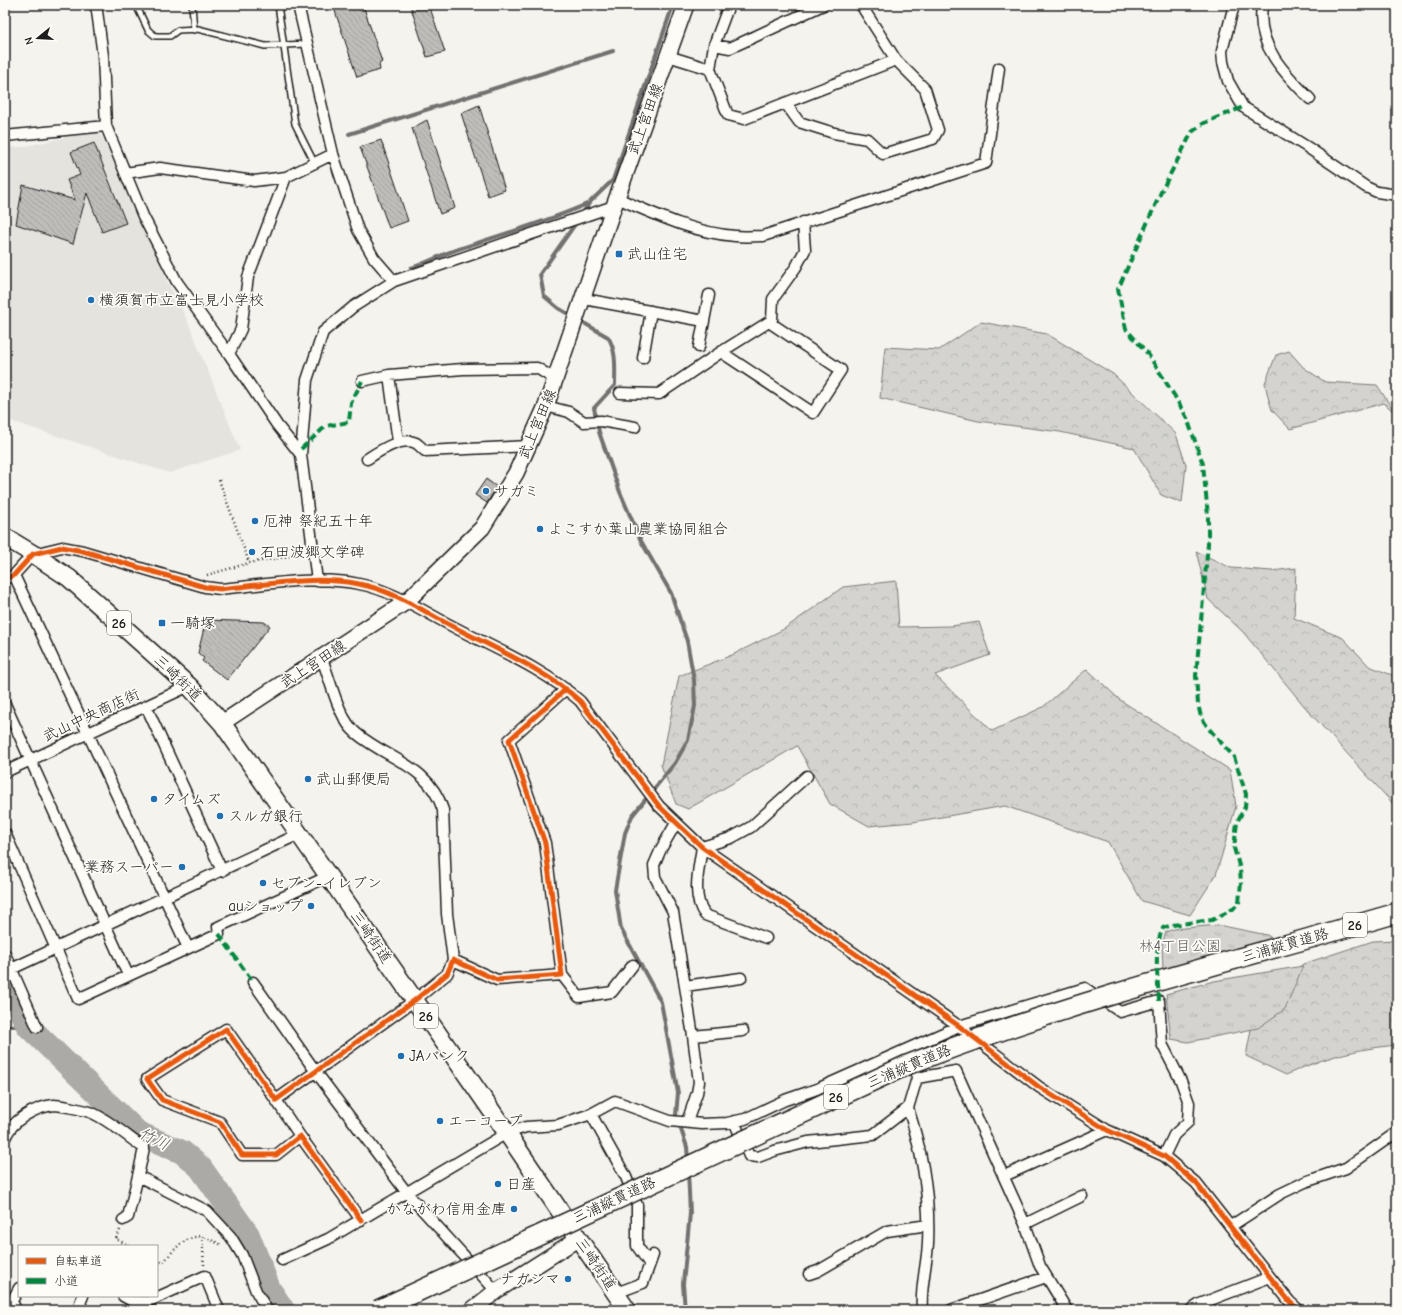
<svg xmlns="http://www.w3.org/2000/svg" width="1402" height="1315" font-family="'Comic Neue','Klee One',sans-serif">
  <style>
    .built { fill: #e4e3de }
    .forest { fill: url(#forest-crowns); stroke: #787876 }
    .park { fill: url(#park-tufts); stroke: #787876 }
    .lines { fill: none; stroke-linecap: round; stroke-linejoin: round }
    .stream { stroke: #72716f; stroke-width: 4 }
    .river { stroke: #abaaa6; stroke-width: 24 }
    .building { fill: url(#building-back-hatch); stroke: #1c1c1c }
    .lane-casing { stroke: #1c1c1c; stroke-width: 8 }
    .street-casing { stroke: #1c1c1c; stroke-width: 13 }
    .secondary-casing { stroke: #1c1c1c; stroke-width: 18 }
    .primary-casing { stroke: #1c1c1c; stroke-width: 20 }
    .highway-casing { stroke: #1c1c1c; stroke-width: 22 }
    .path { stroke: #1c1c1c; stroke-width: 2.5; stroke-dasharray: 1 3; stroke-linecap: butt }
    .lane { stroke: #fdfcf7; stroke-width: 5 }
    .street { stroke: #fdfcf7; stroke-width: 10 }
    .secondary { stroke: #fdfcf7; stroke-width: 15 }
    .primary { stroke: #fdfcf7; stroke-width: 17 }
    .highway { stroke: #fdfcf7; stroke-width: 19 }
    .highway-bridge-casing { stroke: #1c1c1c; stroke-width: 22; stroke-linecap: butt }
    .highway-bridge { stroke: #fdfcf7; stroke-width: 19 }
    .quiet { stroke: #00873e; stroke-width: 4; stroke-dasharray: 8 4; stroke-linecap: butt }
    .cycleway-casing { stroke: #fdfcf7; stroke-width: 8 }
    .cycleway { stroke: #e8590c; stroke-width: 5 }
    .poi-dot { fill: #1f6fb2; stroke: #fdfcf7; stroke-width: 1.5 }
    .labels { text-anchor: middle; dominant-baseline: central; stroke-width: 3.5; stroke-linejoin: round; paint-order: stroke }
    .shield { fill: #fdfcf7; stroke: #605f5e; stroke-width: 1 }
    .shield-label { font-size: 14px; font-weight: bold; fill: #1c1c1c }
    .street-label { font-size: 15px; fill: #1c1c1c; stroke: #fdfcf7 }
    .poi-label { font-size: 15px; fill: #1c1c1c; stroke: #fdfcf7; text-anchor: start }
    .park-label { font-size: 15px; fill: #5c5c5b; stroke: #fdfcf7 }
    .water-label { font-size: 16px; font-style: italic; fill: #5c5c5a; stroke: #fdfcf7 }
  </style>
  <defs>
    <pattern id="forest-crowns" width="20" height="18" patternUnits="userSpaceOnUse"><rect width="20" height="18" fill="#d4d3cf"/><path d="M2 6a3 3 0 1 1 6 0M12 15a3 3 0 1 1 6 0" fill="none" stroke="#b5b5b1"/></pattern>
    <pattern id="park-tufts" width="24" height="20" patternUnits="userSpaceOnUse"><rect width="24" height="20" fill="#d4d3cf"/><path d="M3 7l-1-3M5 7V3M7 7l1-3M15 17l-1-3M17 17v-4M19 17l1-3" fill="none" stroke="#b5b5b1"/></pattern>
    <pattern id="building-back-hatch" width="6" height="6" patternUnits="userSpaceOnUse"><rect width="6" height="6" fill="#bebdba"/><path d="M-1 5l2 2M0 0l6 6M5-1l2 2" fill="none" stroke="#a3a29f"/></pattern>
  </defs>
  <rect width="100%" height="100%" fill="#f4f3ee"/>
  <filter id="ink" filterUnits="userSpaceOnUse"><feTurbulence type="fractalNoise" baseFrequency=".025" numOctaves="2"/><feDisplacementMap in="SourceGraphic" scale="8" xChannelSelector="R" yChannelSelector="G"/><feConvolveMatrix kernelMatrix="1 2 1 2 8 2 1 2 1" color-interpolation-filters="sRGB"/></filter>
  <g filter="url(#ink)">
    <!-- built -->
    <path class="built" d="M95 131 102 136 131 201 161 257 166 279 188 322 240 450 169 473 5 419V148L22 147Z"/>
    <!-- forest -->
    <path class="forest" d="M981 322 1047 334 1113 374 1176 434 1186 465 1182 503 1161 495 1134 448 1060 432 978 421 880 398 885 347 939 350Z
      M1289 351 1303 367 1325 382 1377 385 1396 414 1384 403 1290 429 1272 410 1268 397 1265 383 1276 355Z
      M1196 551 1231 568 1272 571 1296 568 1294 618 1343 638 1369 666 1397 677V808L1310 713 1243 632 1208 599Z
      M896 581 899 627 951 626 979 622 990 655 935 675 992 731 1043 707 1087 669 1120 700 1230 770 1236 806 1216 875 1190 915 1142 901 1108 842 1005 806 913 822 869 826 830 804 797 746 688 809 676 804 661 765 679 676 732 655 784 629 843 587Z
      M1397 940V1045C1356 1049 1324 1057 1286 1075L1246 1056 1254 1014 1282 981 1303 964 1373 941Z"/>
    <!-- park -->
    <path class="park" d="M1218 925 1267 935 1273 939 1163 969 1162 944 1166 932 1174 929Z
      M1303 966 1285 1009 1258 1028 1188 1042 1171 1039 1166 994 1214 981Z"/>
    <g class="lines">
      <!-- stream -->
      <path class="stream" d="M349 134 613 51
        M582 214 590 202 613 180 673 5
        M578 220 540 274 544 296 558 308 608 337C617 351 615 369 615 385L594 408 599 432 620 492 641 541 671 593 687 641 694 680 695 706 688 740 675 763 632 816 625 833 615 890 621 929 661 1002 678 1093 676 1115 687 1147 688 1161
        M411 268C426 263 439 256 453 251 499 235 545 223 589 203
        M5 1026H28
        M685 1310 683 1284 690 1213 688 1171"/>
      <!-- river -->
      <path class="river" d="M5 980 28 1026 138 1133 182 1152 200 1167 248 1235 269 1289 283 1310"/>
    </g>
    <!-- building -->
    <path class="building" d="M333 5H363L382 62 379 64 380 70 357 77Z
      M410 5H429L445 52 427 57Z
      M479 105 505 190 488 196 461 113Z
      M427 120 455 208 440 214 412 128Z
      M381 140 408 221 389 228 360 147Z
      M94 143 126 223 102 232 87 193 73 244 16 224 23 185 75 200 67 180 80 175 71 152Z
      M486 479 497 487 487 503 475 495Z
      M206 620 264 622 270 626 227 680 202 661 204 658 198 653Z"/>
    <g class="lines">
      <defs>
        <path id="lane" d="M132 5 137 7 148 30 155 36H170L178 30 198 29 265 46 306 44
          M192 5 194 30
          M278 5 295 124 314 162"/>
        <path id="street" d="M95 5 97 11 103 56 106 126
          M298 5 333 154 358 230 374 258 394 281
          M729 5 714 45 710 69 728 115 744 119 896 60
          M1234 5 1222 51 1223 62 1228 81 1243 107 1307 147 1366 187 1377 192 1397 195
          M1257 5 1262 7C1256 45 1285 74 1310 99
          M714 45 730 48 823 5
          M668 56 710 69
          M786 104 799 122 834 133 867 139 883 154 933 139 938 130 925 89 896 60 861 5
          M5 136 106 126 143 216 177 282 229 354 277 425 301 455
          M125 173 160 168 254 181 286 177
          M617 198C654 214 694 233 735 236 744 237 753 236 763 236L986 163 999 68
          M584 299 704 321
          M699 347 709 295
          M721 352 813 413 841 370 769 322
          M229 354 241 329 248 277 286 177 333 154
          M643 358 651 311
          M389 375 398 442
          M362 381 389 375 463 369 537 368 556 380
          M620 393 659 394 721 352 772 320 773 299 796 267 805 250 803 222
          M546 406 569 412 584 422 601 421 635 427
          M367 459C378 452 401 436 416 443 419 445 422 448 425 451L529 446
          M14 575 188 948
          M5 579 14 575 33 554 62 547 83 551 205 587 220 589C265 585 314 575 359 584 392 590 423 611 452 626 495 649 543 668 580 701L659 806 702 847 959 1026 1039 1087 1107 1130 1164 1156 1196 1183 1270 1277 1290 1302 1299 1310
          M317 581 301 455 307 380 323 332 353 307 394 281 614 206
          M322 659C331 681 338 718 356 733 388 760 429 765 443 810L447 914 453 960
          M5 704 128 975
          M146 706 222 871
          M5 772 189 686
          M676 823 661 849 654 865 655 877 673 912 693 1036 699 1082 697 1093 687 1122
          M5 833 78 999 219 934 218 927 329 876
          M766 938 705 915C691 896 699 869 702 847L731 838 751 827 807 776
          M5 954 37 1027
          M5 972 299 834
          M562 975 579 997 612 992 633 965
          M253 982 316 1072 407 1193 496 1291
          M685 986 741 978
          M693 1036 743 1031
          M917 1078 956 1071 1025 1224 1040 1266 1067 1310
          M276 1100 300 1136
          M908 1108C922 1151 930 1198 928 1243 927 1265 920 1288 922 1310
          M591 1114 626 1177 637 1205V1246L649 1263
          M734 1121 749 1156 758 1157 774 1151 808 1142 873 1135 908 1108 917 1078 916 1071
          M5 1138C12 1120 35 1107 54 1105 61 1105 83 1110 90 1112 108 1119 128 1137 144 1148L138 1176
          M1004 1176 1107 1130
          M123 1220 128 1217 138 1176 207 1211 231 1237 242 1255 256 1291 267 1310
          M361 1220 300 1136 276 1155H242L220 1122 162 1100 147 1079 226 1029 276 1100 415 1000 447 974 453 960 497 980 562 975 545 843 509 740 566 689
          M1025 1224 1082 1196
          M1231 1226 1280 1194 1305 1182 1346 1168 1397 1132
          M282 1260 328 1239 507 1133 526 1127 558 1125 591 1114 615 1101 670 1121 702 1124 727 1123 745 1119 785 1100 817 1089 959 1026 1085 988 1120 1012 1159 1001 1162 1044 1181 1081 1189 1103 1188 1122 1174 1135 1164 1156
          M809 1274 818 1271 887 1231 928 1225
          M616 1293 643 1283 653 1255
          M83 1296 80 1303 83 1310
          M123 1296 132 1301 147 1302 205 1276 219 1310
          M16 1310 12 1301 19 1288
          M951 1310 1046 1277
          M1191 1310 1200 1304 1270 1277"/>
        <path id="secondary" d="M222 723 406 602 482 528 516 473 546 406 614 206 686 5
          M472 1310 496 1291 579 1238"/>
        <path id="primary" d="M5 537 33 554 69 578 189 686 222 723 507 1133 627 1310"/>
        <path id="highway" d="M1314 937 1397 913"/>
      </defs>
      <!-- lane casing -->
      <use href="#lane" class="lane-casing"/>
      <!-- street casing -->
      <use href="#street" class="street-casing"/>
      <!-- secondary casing -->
      <use href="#secondary" class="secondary-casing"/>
      <!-- primary casing -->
      <use href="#primary" class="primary-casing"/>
      <!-- highway casing -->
      <use href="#highway" class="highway-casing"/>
      <!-- path -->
      <path class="path" d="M219 480 249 562
        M207 575 249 563 303 554
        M120 1230 116 1239 129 1246
        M157 1260 163 1263C174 1249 184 1237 202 1236
        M204 1265 202 1236 222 1245"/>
      <!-- lane -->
      <use href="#lane" class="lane"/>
      <!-- street -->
      <use href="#street" class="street"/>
      <!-- secondary -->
      <use href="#secondary" class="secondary"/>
      <!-- primary -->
      <use href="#primary" class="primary"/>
      <!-- highway -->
      <use href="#highway" class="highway"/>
      <defs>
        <path id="highway-bridge" d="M378 1310 907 1065C1040 1013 1177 975 1314 937"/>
      </defs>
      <!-- highway-bridge casing -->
      <use href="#highway-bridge" class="highway-bridge-casing"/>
      <!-- highway-bridge -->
      <use href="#highway-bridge" class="highway-bridge"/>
      <!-- quiet -->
      <path class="quiet" d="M301 449 326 426 349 422 351 403 362 381
        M219 934 253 982
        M1159 1001C1158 978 1153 949 1163 928L1172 925 1212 920 1233 909 1239 902 1241 883 1240 869 1234 848 1237 822 1245 807 1246 794 1234 757 1209 729 1201 717 1198 704 1196 676 1198 653 1208 544V516L1203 464 1187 418 1174 395 1148 354 1126 329 1118 289 1161 192 1192 132 1204 123 1243 107"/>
      <defs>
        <path id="cycleway" d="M5 579 14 575 33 554 62 547 83 551 205 587 220 589C265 585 314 575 359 584 392 590 423 611 452 626 495 649 543 668 580 701L659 806 702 847 959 1026 1039 1087 1107 1130 1164 1156 1196 1183 1270 1277 1290 1302 1299 1310
          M361 1220 300 1136 276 1155H242L220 1122 162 1100 147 1079 226 1029 276 1100 415 1000 447 974 453 960 497 980 562 975 545 843 509 740 566 689"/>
      </defs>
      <!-- cycleway casing -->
      <use href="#cycleway" class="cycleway-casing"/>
      <!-- cycleway -->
      <use href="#cycleway" class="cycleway"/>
    </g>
  </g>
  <!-- markers -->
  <g class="poi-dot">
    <rect x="615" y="250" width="8" height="8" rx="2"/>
    <circle cx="91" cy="300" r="4"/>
    <circle cx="486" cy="491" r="4"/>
    <circle cx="255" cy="521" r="4"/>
    <circle cx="540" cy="529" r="4"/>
    <circle cx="252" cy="552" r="4"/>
    <rect x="158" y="619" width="8" height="8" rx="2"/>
    <circle cx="308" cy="779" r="4"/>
    <circle cx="154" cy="799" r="4"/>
    <circle cx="220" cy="816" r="4"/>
    <circle cx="182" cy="867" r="4"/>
    <circle cx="263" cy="883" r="4"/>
    <circle cx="311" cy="906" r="4"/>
    <circle cx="401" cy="1056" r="4"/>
    <circle cx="440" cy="1121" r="4"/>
    <circle cx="498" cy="1184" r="4"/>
    <circle cx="514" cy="1209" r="4"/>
    <circle cx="568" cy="1279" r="4"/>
  </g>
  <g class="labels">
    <!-- shield labels -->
    <g class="shield">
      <rect x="107" y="611" width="24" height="24" rx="3"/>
      <rect x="1343" y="913" width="24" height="24" rx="3"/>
      <rect x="414" y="1004" width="24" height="24" rx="3"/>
      <rect x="824" y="1085" width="24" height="24" rx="3"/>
    </g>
    <g class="shield-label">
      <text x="119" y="623">26</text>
      <text x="1355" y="925">26</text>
      <text x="426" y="1016">26</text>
      <text x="836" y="1097">26</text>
    </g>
    <!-- street labels -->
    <g class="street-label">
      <text transform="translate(645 119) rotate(-70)">武上宮田線</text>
      <text transform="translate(537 424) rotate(-67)">武上宮田線</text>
      <text transform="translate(313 664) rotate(-33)">武上宮田線</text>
      <text transform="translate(178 678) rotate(44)">三崎街道</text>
      <text transform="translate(91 715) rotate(-25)">武山中央商店街</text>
      <text transform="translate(371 937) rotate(55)">三崎街道</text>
      <text transform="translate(1285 945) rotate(-16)">三浦縦貫道路</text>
      <text transform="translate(909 1066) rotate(-23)">三浦縦貫道路</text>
      <text transform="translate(614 1200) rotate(-25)">三浦縦貫道路</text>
      <text transform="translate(596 1264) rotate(56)">三崎街道</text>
    </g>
    <!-- poi labels -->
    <g class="poi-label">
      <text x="627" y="254">武山住宅</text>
      <text x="99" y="300">横須賀市立富士見小学校</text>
      <text x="494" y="491">サガミ</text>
      <text x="263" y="521">厄神 祭紀五十年</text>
      <text x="548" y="529">よこすか葉山農業協同組合</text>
      <text x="260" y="552">石田波郷文学碑</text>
      <text x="170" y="623">一騎塚</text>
      <text x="316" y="779">武山郵便局</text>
      <text x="162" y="799">タイムズ</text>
      <text x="228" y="816">スルガ銀行</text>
      <text x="174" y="867" text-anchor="end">業務スーパー</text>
      <text x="271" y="883">セブン-イレブン</text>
      <text x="303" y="906" text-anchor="end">auショップ</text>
      <text x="409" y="1056">JAバンク</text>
      <text x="448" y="1121">エーコープ</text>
      <text x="506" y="1184">日産</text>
      <text x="506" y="1209" text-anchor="end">かながわ信用金庫</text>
      <text x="560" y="1279" text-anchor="end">ナガシマ</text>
    </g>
    <!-- park labels -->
    <g class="park-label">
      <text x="1180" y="946">林4丁目公園</text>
    </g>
    <!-- water labels -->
    <g class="water-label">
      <text transform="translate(154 1139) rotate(26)">竹川</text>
    </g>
  </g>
  <!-- margin -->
  <rect width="1402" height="1315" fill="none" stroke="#fdfcf7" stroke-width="20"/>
  <rect x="10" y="10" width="1382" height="1295" fill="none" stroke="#1c1c1c" stroke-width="1.5" filter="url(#ink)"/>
  <!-- legend -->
  <rect x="18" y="1245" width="140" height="52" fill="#fdfcf7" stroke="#a3a29f"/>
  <rect x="26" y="1258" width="20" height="6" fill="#e8590c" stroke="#a3a29f"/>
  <text x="54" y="1265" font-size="12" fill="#1c1c1c">自転車道</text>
  <rect x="26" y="1278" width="20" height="6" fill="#00873e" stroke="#a3a29f"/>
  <text x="54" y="1285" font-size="12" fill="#1c1c1c">小道</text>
  <!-- north arrow -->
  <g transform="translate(38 38) rotate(252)" stroke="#fdfcf7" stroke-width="3" paint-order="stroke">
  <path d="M0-3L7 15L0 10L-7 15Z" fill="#1c1c1c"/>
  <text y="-6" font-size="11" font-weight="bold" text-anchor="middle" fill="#1c1c1c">N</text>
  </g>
</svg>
